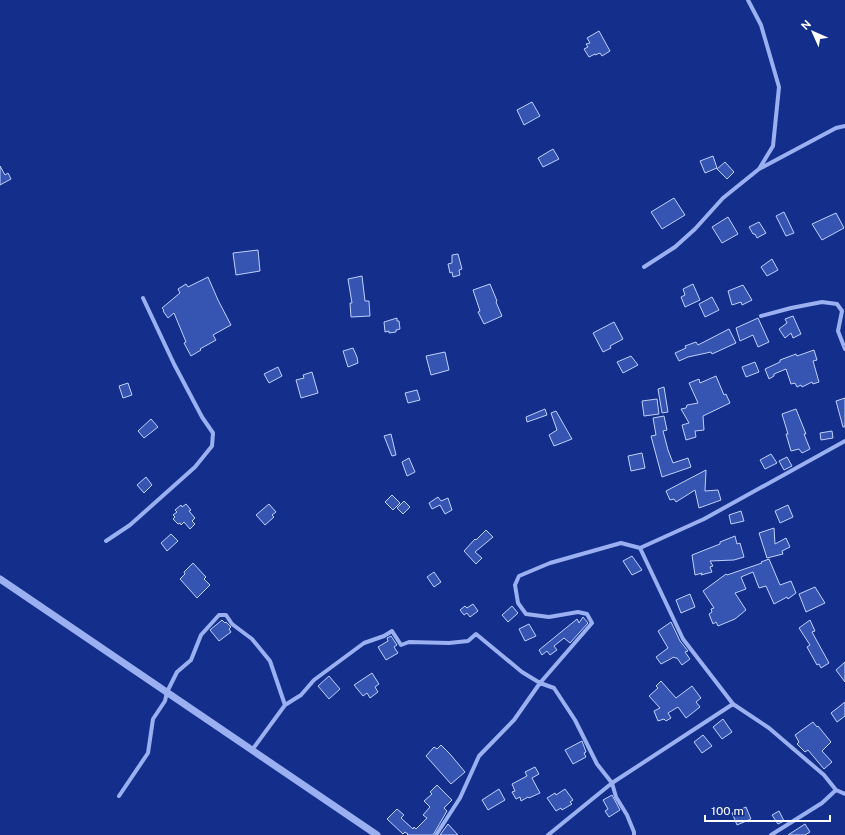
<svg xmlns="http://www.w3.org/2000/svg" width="845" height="835" font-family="'Public Sans',sans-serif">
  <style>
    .building { fill: #3655b2; stroke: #c0d0fc }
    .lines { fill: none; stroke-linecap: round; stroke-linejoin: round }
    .minor { stroke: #9ab0f1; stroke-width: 4 }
    .tertiary { stroke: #9ab0f1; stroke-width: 7 }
  </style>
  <rect width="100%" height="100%" fill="#132f8b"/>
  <!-- building -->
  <path class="building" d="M599 31 610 51 602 56 600 53 595 55V54L589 57 584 49 588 47 586 44 590 43 587 38Z
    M532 102 540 116 524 125 517 110Z
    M553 149 559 159 543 167 538 158Z
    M713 156 717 168 705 173 700 161Z
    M725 162 734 172 727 179 717 169Z
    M0 166 5 175 8 173 11 179 0 185Z
    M674 198 685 215 662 229 651 212Z
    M784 212 794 233 786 236 776 216Z
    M836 213 844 228 822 240 812 224Z
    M728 217 738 234 722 243 712 227Z
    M759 222 766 233 757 238 755 234H753L749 227Z
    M258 250 260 271 236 275 233 253Z
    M458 254 462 269 459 270 460 275 453 277 452 272 450 273 448 264 452 263V255Z
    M772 259 778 270 767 276 761 267Z
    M362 276 365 301H369L370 316 351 317 350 303H352L348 279Z
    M208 277 218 300 231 325 213 335 216 340 200 349 201 350 191 356 184 343 186 342 174 313 168 318 163 311 164 310 162 308 180 293 178 289 186 284 188 287Z
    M490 284 497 301 496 302 502 316 484 324 478 312 480 311 473 290Z
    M693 284 700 300 685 307 681 297 685 295 683 289Z
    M743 285 752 300 742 305 741 302 732 305 728 291Z
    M712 297 719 310 705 317 699 304Z
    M793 316 801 334 793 338 791 333 785 338 779 329 787 323 785 319Z
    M397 318V321H399L400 329 396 330V332L389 333V331L385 332 384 322Z
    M758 318 769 342 758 347 753 335 740 341 736 328Z
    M614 322 623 339 610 346 611 348 603 352 593 333Z
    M729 329 736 343 712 354 711 352 688 357 679 361 675 353 686 348 685 346 696 342 698 345Z
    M353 348 357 357 358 363 348 367 343 351Z
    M814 350 817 360 813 361 819 382 813 384 812 382 802 387 801 385 797 387 795 383 791 384 786 369 774 374V376L769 379 765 369 780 362V360L796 354 797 356Z
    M445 352 449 370 431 375 426 356Z
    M631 356 638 365 623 373 617 362Z
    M755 362 759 372 746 377 742 367Z
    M278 367 282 376 269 383 264 374Z
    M312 372 318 393 301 398 296 380 304 378 303 375Z
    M716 376 724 395 726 394 730 403 703 416 704 430 695 431 696 437 686 440 682 425 689 423 681 409 686 408 687 405 698 403 689 383 699 379 700 383Z
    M128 383 132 395 123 398 119 386Z
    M664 387 668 412 662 413 658 389Z
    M417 390 420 400 408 403 405 393Z
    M845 398V427H843L836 401Z
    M657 399 659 414 644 416 642 401Z
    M545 409 547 415 527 422 526 417Z
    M796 409 806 434H804L810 449 802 453 799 449 791 451 786 434H788L782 414Z
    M556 411 572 439 554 446 549 435 557 430 551 413Z
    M664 416 667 430 663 431 668 450 673 463 688 458 691 467 662 477 651 436 656 435 653 418Z
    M151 419 158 427 144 438 138 431Z
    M832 431 833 438 821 440 820 433Z
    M391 434 396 455 392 456 384 436Z
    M642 453 645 468 631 471 628 456Z
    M771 454 777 463 765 469 760 460Z
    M787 457 792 466 784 470 779 461Z
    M409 458 415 472 407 476 402 462Z
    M706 470 705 491 718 490 721 500 699 508 695 490 676 502 674 499 670 500 666 491Z
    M146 477 152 485 144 493 137 485Z
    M392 495 400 503 393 510 385 502Z
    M438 497 441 501 448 498 452 510 445 514 440 505 432 509 429 503Z
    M404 501 410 507 403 514 397 508Z
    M186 504 191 510 189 511 195 518 192 521 195 524 190 529 184 522 181 525 180 523 178 524 173 519 175 517 173 515 177 512 175 510 181 505 182 507Z
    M269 504 276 512 272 515 274 517 265 525 256 515Z
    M788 505 793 517 780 523 775 511Z
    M741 511 744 521 731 524 729 515Z
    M774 528 775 544 786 538 790 547 782 551 783 554 767 558 759 533Z
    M486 530 493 537 475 552 482 558 476 564 464 551 475 539 476 540Z
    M171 534 178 541 167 551 161 543Z
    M735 536 737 544 740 543 744 557 734 560 710 561 713 566 710 567 712 572 701 575 702 573 695 575 692 555 720 544V542Z
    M632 556 642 570 632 575 623 561Z
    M769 559 780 585 791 581 796 593 788 599 787 597 774 604 766 586 759 588 753 572 741 577 746 589 735 593 746 610 735 619 718 626 716 622 713 624 709 614 712 612 711 609 714 608 703 591 726 574 727 575 762 563 761 562Z
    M193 563 206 577 204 579 210 585 197 598 180 579 185 574 184 572Z
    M434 572 441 582 434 587 427 577Z
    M815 587 825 603 806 612 799 594Z
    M690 594 695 607 681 613 676 600Z
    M473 604 478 611 470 617 467 613 464 615 460 610 465 606 467 608Z
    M512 606 518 613 508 622 502 615Z
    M583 617 588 623 570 643 564 638 554 646 557 650 550 655 547 651 542 655 539 650 577 619 579 623Z
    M222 620 225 623 226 622 231 627 229 629 231 632 219 641 210 630Z
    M810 620 815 631 812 632 829 663 821 668 819 664 817 665 807 647 810 645 799 628Z
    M671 622 680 641 688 651 685 652 690 659 682 665 677 658H675L674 657 661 664 656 657 668 648 658 631Z
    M529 624 536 636 525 641 519 629Z
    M391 636 397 645 394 647 398 653 386 660 378 647 388 641 387 638Z
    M845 662V682L836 670Z
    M372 673 379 684 375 687 378 692 370 698 367 693 363 696 354 685Z
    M329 676 340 689 329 699 318 686Z
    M661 681 676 698 692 686 701 698 696 702 700 707 686 718 678 707 668 713 671 718 666 721 664 719 658 721 654 711 660 708 649 696 658 688 656 686Z
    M845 702V716L837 722 831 713Z
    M723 719 732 732 722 739 713 727Z
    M813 722 817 727 818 726 831 742 822 751 832 762 824 769 808 750 805 752 797 744 799 742 795 735Z
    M703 735 712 746 702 753 694 742Z
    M582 741 586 752 584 753 586 757 573 764 565 750Z
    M441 745 450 754 465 772 451 784 426 756 434 747 437 749Z
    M535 767 539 774 532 778 540 793 529 798 528 797 521 801 520 797 516 799 512 792 515 791 512 784 527 776 525 772Z
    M437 785 452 800 444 808 447 811 433 835H407L408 834 405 832 403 834 387 819 397 809 404 815 401 818 413 829 414 827 416 829 427 818 423 815 430 807 424 801 432 794 430 792Z
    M499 789 505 800 488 810 482 800Z
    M565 789 573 800 570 802 572 804 562 810 561 808 556 811 547 798 555 793 556 795Z
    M612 795 620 810 609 817 605 811 608 809 603 800Z
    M746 807 751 819 737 825 732 813Z
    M779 811 784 821 778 824 772 815Z
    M448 824 458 835H440Z
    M805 824 810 832 805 835H788Z"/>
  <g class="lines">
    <!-- minor -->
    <path class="minor" d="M759 169 836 128 845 126
      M644 267 675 247 695 229 723 198 759 169 773 146 779 87 761 25 748 0
      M761 316 791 308 822 302 837 304 842 311 838 331 845 349
      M106 541 130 525 195 467 212 446 213 433 202 417 174 364 143 298
      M640 548 704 519 845 441
      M252 750 285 705 301 695 314 680 364 643 384 636 392 631 401 645 409 642 449 643 468 641 476 634 522 672 540 683 554 688 575 720 597 764 612 783 616 797 627 815 634 832V835
      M119 796 148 753 153 719 165 701 167 692 177 672 191 660 201 635 219 615H226L232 624 252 639 270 661 285 705
      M436 835 460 798 479 756 514 720 540 683 592 623 587 614 578 612 549 617 526 614 518 603 515 585 519 576 550 563 621 543 640 548 683 639 733 704
      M548 835 612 783 733 704 769 728 824 775 836 790 845 794
      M771 835 822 803 836 790"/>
    <!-- tertiary -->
    <path class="tertiary" d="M0 579 377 835"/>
  </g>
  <!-- north arrow -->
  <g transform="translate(813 32) rotate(315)" stroke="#132f8b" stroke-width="3" paint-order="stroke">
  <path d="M0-3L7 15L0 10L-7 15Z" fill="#ffffff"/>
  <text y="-6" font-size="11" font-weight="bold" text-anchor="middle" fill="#ffffff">N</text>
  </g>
  <!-- scale -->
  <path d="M705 815v6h125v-6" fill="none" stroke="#ffffff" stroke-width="2"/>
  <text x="711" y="815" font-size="12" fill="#ffffff" stroke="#132f8b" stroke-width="3" paint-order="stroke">100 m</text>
</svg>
